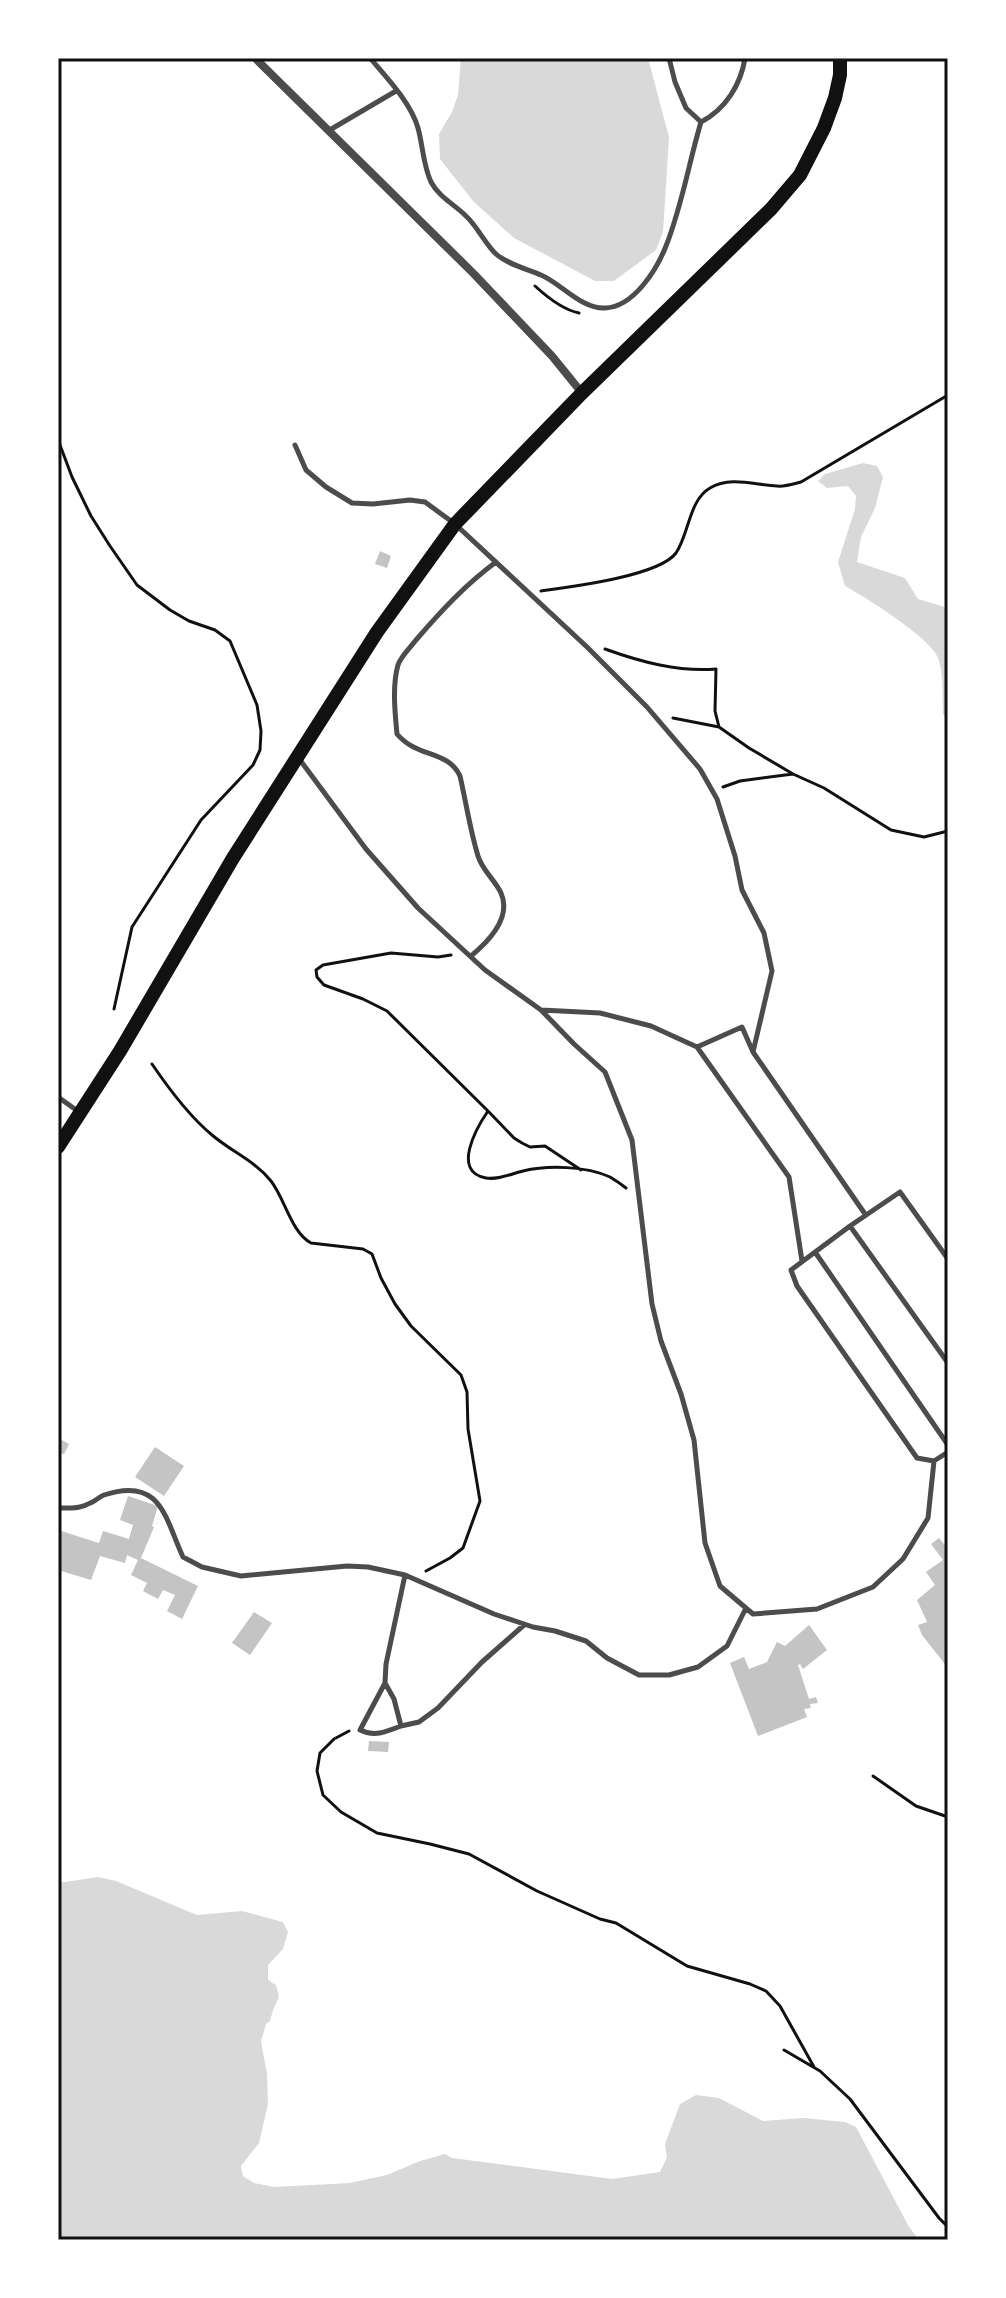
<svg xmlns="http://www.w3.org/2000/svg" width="1006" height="2298" font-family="Lora,serif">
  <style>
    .water { fill: #d9d9d9 }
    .building { fill: #c4c4c4 }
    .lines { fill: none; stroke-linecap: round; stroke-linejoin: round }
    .path { stroke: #111; stroke-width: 3 }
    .service { stroke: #4c4c4c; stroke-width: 5 }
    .minor { stroke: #4c4c4c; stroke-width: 8 }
    .secondary { stroke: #111; stroke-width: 14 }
    .neatline { fill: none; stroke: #111; stroke-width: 3 }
  </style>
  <rect width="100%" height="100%" fill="#fff"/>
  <!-- water -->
  <path class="water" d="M461 58H648L669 137 663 232 656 250 614 281H595L514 238 473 201 440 159 439 134 452 112 458 95Z
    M863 463 877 466 883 477 875 508 861 537 857 562 905 578 918 599 948 608V721L943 714C942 697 944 674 938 658 931 638 865 597 845 586L838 562 855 509 856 496 848 486 827 488 818 481 825 474Z
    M98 1877 116 1881 197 1915 242 1911 283 1922 288 1932 283 1949 268 1965V1980L276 1985 279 1997 273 2010 270 2021 266 2024 261 2041 267 2074 268 2104 259 2143 241 2166 243 2176 254 2183 274 2187 350 2183 387 2175 420 2161 445 2154 452 2158 612 2179 660 2172 667 2157 665 2144 680 2104 696 2095 719 2098 763 2121 803 2118 845 2122 856 2127 909 2227 919 2240H58V1883Z"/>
  <!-- building -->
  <path class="building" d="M380 551 391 556 387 568 375 564Z
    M58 1438 69 1444 64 1454 61 1453 58 1459Z
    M155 1447 184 1466 164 1496 135 1477Z
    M128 1496 158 1506 152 1526 154 1527 141 1558 198 1586 182 1619 167 1611 175 1595 163 1590 158 1599 143 1591 147 1583 131 1575 138 1560 127 1555 125 1563 100 1556 91 1580 58 1570V1530L99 1543 103 1531 129 1539 133 1525 120 1520Z
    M939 1538 948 1549V1668L922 1635 918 1625 927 1622 917 1600 935 1585 926 1572 943 1560 931 1544Z
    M254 1612 272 1623 250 1655 232 1643Z
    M809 1625 827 1650 803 1669 800 1664 798 1665 809 1699 816 1697 818 1703 810 1704 811 1708 804 1709 807 1717 758 1736 730 1663 744 1657 749 1669 767 1662 777 1642 785 1646Z
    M369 1741 389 1742 388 1752 368 1751Z"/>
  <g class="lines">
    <!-- path -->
    <path class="path" d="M535 286C547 297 564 310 579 313
      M60 445 72 477 91 516 110 546 137 585 170 610 189 621 215 630 230 641 257 705 261 731 260 750 253 765 201 820 132 927 114 1009
      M541 591C571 587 659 576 676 553 689 534 689 500 710 488 730 476 755 485 777 486 785 487 793 484 801 482L948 395
      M605 649C641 662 678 672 716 669L715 711 719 727 749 748 793 774 824 788 891 830 924 837 948 831
      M673 718 719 727
      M723 787 740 781 793 774
      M451 955 438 957 391 953 323 965 316 970 317 977 324 985 363 999 387 1011 488 1111C477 1127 451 1172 486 1178 498 1180 511 1174 523 1171 548 1165 586 1166 610 1177 615 1180 621 1184 626 1188
      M152 1064C169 1089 189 1116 212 1135 232 1152 255 1161 271 1181 285 1199 291 1232 311 1243L363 1249 372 1254 381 1278 395 1304 411 1326 461 1375 467 1392 468 1429 480 1501 463 1548 450 1558 426 1571
      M489 1112 514 1138 522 1143 530 1147 545 1146 581 1170
      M349 1731 334 1739 320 1753 317 1771 323 1795 341 1812 377 1833 430 1844 469 1854 537 1891 600 1919 616 1923 687 1966 750 1984 766 1991 780 2006 814 2067
      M873 1776 916 1806 948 1817
      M784 2050 820 2071 850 2099 939 2218 948 2227"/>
    <!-- service -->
    <path class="service" d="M370 58C387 78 411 103 418 128 423 146 423 165 431 182 439 197 454 204 466 216 477 226 486 245 496 254 507 264 527 269 541 275 562 284 581 309 605 308 634 307 657 269 666 246 682 206 689 162 701 122
      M669 58 675 82 686 108 701 122
      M701 122C726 109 741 84 745 58
      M328 131 396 91
      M295 445 306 470 326 487 352 503 373 504 410 500 425 502 455 524 587 647 647 707 700 769 717 799 735 856 742 890 764 933 772 971 753 1052
      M300 760 366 849 418 908 485 970 541 1010 574 1044 605 1072 632 1140 652 1304 661 1341 681 1394 694 1440 705 1543 720 1586 753 1614 817 1609 873 1587 903 1559 928 1518 934 1461
      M471 956C488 942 512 918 501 893 495 880 482 870 478 856 470 830 466 802 460 776 448 750 417 758 397 734 395 713 392 686 398 665 401 656 410 648 416 640 441 611 465 585 496 562
      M541 1010 600 1013 651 1026 697 1047 789 1177 802 1261
      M697 1047 742 1027 753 1052 865 1214
      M58 1097 79 1112
      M850 1226 900 1192 948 1259
      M815 1252 948 1445
      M948 1363 850 1226 791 1270 797 1286 917 1458 934 1461 948 1452
      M58 1508C68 1508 80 1509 88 1504 94 1502 99 1497 104 1495 161 1476 165 1518 183 1557L202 1567 241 1576 347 1566 368 1567 405 1575 494 1614 533 1627 555 1631 586 1641 607 1658 639 1675H669L698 1667 727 1646 746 1608
      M385 1683 360 1730C374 1737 386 1732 401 1726L394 1699 385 1683 386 1664 405 1575
      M401 1726 419 1722 438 1708 482 1662 524 1625"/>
    <!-- minor -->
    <path class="minor" d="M255 58 473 273 552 356 582 393"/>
    <!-- secondary -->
    <path class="secondary" d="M58 1147 120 1051 233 858 377 632 455 524 582 393 771 209 800 175 824 128 835 98 840 75V58"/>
  </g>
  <!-- border -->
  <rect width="1006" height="2298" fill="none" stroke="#ffffff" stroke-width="120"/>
  <rect x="60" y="60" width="886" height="2178" class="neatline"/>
</svg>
